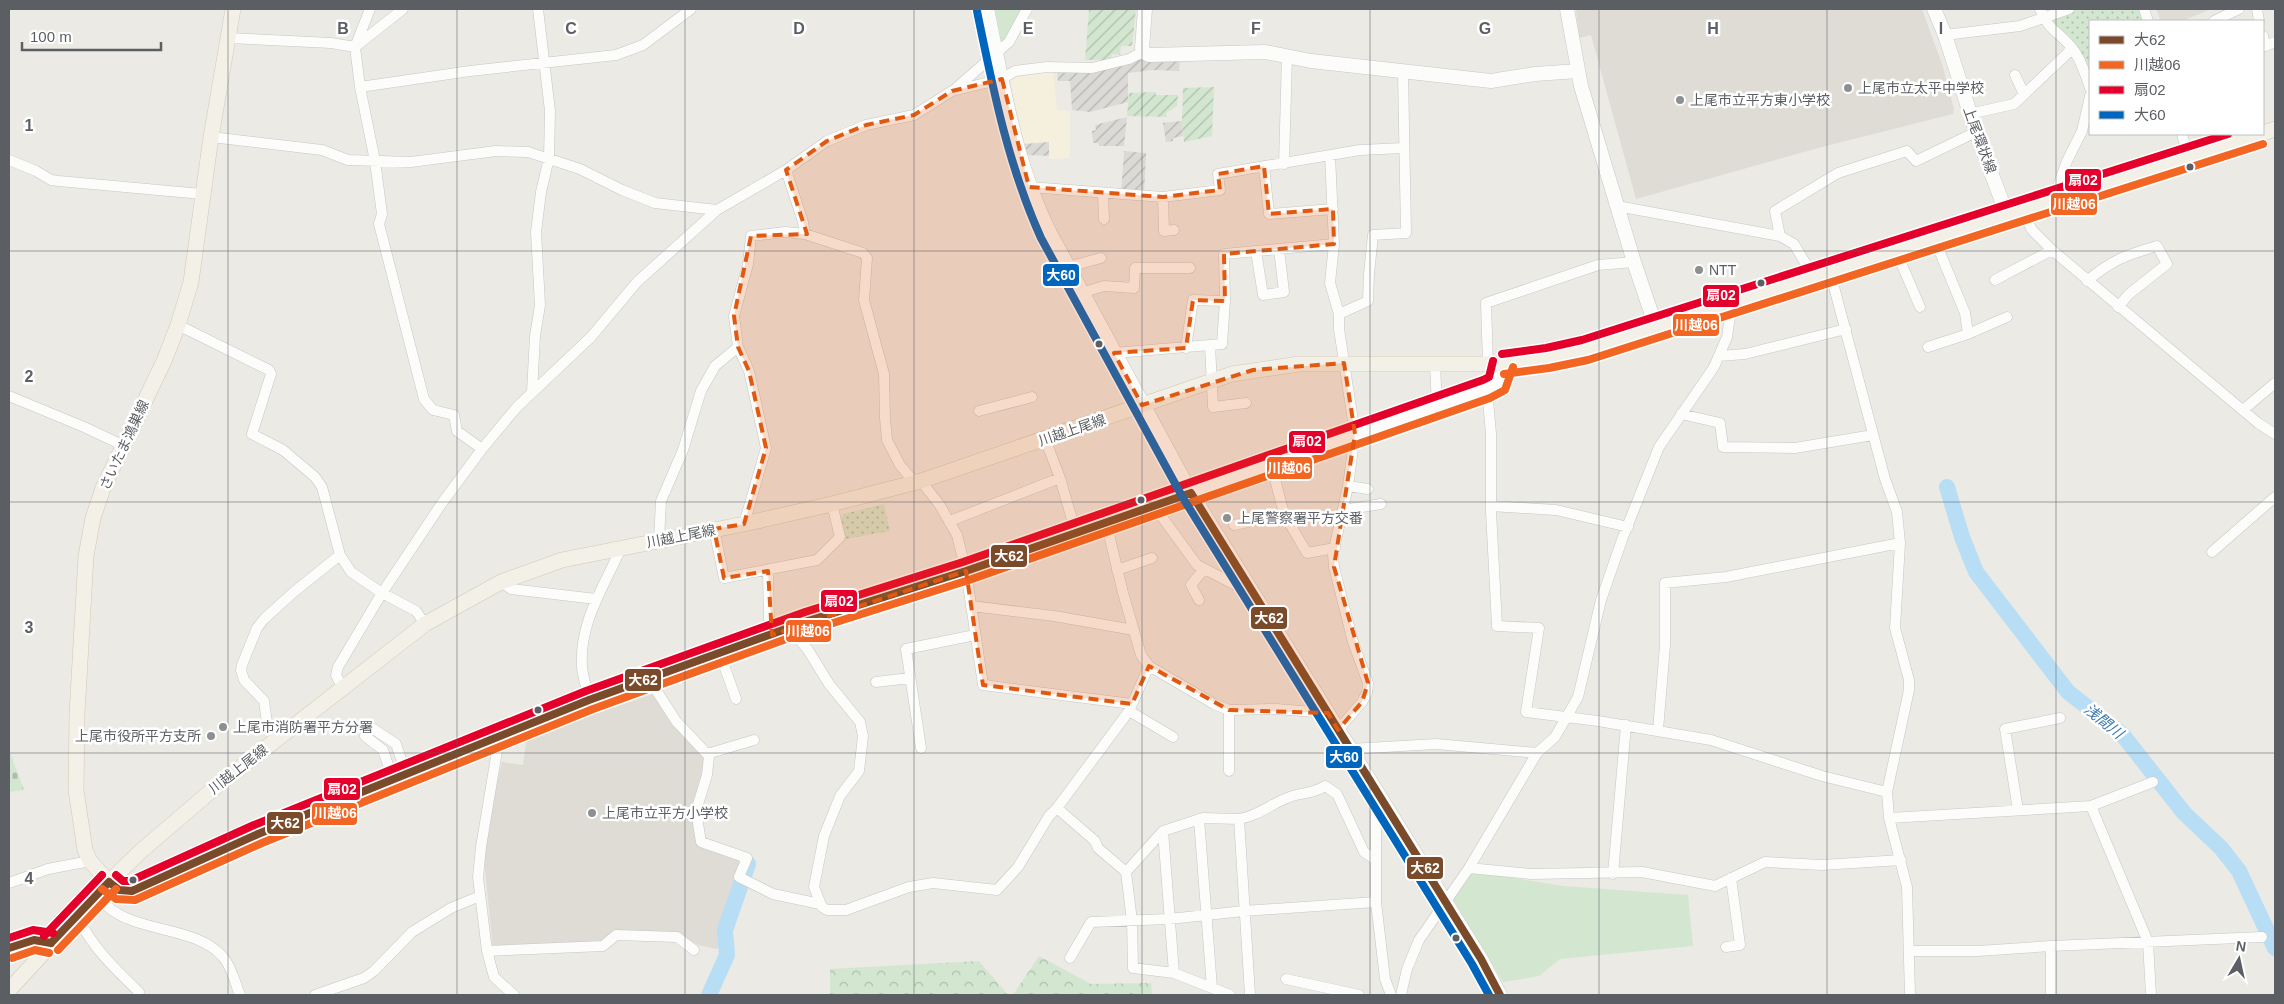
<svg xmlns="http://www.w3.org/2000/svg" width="2284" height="1004" font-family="Arial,'Noto Sans JP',sans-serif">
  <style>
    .commercial { fill: #f5efde }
    .industrial { fill: url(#industrial-furrows) }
    .education { fill: #dedcd5 }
    .grass { fill: #d3e7d0 }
    .forest { fill: url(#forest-crowns) }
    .cemetery { fill: url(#cemetery-stones) }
    .park { fill: url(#park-dots) }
    .garden { fill: url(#garden-furrows) }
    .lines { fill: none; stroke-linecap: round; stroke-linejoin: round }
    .river { stroke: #b8def6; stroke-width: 16 }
    .street-casing { stroke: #c6c6c6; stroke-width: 11 }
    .secondary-casing { stroke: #c7c7c7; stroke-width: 15 }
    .primary-casing { stroke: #d3c9b3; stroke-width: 16 }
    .street { stroke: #fcfcfb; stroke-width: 10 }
    .secondary { stroke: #fcfcfb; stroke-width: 14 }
    .primary { stroke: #f3f0e7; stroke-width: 15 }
    .bus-1-casing { stroke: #fff; stroke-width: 11 }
    .bus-2-casing { stroke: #fff; stroke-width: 11 }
    .bus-3-casing { stroke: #fff; stroke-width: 11 }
    .bus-4-casing { stroke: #fff; stroke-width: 11 }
    .bus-1 { stroke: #7a4b2a; stroke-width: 8 }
    .bus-2 { stroke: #f26522; stroke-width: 8 }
    .bus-3 { stroke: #e4002b; stroke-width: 8 }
    .bus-4 { stroke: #0065bd; stroke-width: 8 }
    .marked { fill: #e15910; fill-opacity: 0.2; stroke: #e15910; stroke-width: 4; stroke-dasharray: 10 6; stroke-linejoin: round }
    .grid { fill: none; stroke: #5b5f63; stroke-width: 1; stroke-opacity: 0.55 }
    .poi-dot { fill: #8d9090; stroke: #fff; stroke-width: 2 }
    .bus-dot { fill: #5b5f63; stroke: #fff; stroke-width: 2 }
    .labels { text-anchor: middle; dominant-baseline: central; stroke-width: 5; stroke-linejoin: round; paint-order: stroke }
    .poi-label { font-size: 14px; fill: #5b5f63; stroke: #fff; text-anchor: start }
    .street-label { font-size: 14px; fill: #5b5f63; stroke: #fff }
    .water-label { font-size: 15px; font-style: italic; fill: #4079af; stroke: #fff }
    .grid-label { font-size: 16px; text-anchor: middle; font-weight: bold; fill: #5b5f63; stroke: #fff; stroke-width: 5; stroke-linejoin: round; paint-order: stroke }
    .line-badge { stroke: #fff; stroke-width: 2 }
    .badge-label { font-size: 14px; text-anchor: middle; font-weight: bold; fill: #fff }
  </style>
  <defs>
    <pattern id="industrial-furrows" width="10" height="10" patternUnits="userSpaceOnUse" patternTransform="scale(1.25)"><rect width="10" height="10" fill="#dcdad6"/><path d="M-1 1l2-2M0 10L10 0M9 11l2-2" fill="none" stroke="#b5b4b1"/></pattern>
    <pattern id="forest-crowns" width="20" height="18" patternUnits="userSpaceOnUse" patternTransform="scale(1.25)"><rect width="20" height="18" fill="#d3e7d0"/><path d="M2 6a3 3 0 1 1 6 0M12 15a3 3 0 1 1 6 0" fill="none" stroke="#aebeac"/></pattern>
    <pattern id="cemetery-stones" width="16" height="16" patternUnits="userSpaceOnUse" patternTransform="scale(1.25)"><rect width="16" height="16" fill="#d3e7d0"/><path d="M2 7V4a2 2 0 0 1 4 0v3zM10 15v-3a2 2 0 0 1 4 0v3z" fill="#aebeac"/></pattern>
    <pattern id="park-dots" width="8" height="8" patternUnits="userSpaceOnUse" patternTransform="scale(1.25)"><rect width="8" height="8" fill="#d3e7d0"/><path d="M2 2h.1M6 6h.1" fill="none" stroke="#aebeac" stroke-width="1.8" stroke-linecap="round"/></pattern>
    <pattern id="garden-furrows" width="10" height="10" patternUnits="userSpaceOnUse" patternTransform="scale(1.25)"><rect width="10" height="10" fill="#d3e7d0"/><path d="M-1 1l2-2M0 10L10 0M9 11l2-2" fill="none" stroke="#aebeac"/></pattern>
  </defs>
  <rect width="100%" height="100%" fill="#ebeae5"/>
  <!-- commercial -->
  <path class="commercial" d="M1053 70 1057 110 1070 111V158L1049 159V142L1023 144 1010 78Z"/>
  <!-- industrial -->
  <path class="industrial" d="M1180 58 1179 71 1152 70 1128 73V68V102L1090 112 1072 110 1070 81H1058L1057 71 1069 73 1070 70 1134 60Z
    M1127 117 1124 146H1099L1098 143H1093L1092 131 1096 130 1095 125Z
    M1182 121 1183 136 1173 138V141L1166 142 1163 123Z
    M1049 142V156L1027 155 1023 144Z
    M1124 151 1146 153 1144 194 1121 193Z"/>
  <!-- education -->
  <path class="education" d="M1576 9H1922L1943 67 1954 109 1953 114 1822 147 1636 199 1591 35 1579 38Z
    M2156 9H2211L2182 21H2161Z
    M646 686 651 687 705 759 698 844 741 862 720 929V946L716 949 698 945 680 935 622 930 612 933 601 943 493 949 484 860 489 818 502 762 523 765 528 730Z"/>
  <!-- grass -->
  <path class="grass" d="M995 9H1024L1002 44Z
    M1475 872 1563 886 1688 895 1693 946 1560 959 1539 976 1503 982 1452 898 1469 874Z"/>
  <!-- forest -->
  <path class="forest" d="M1039 956 1091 984 1151 983 1152 995H1013Z
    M979 961 1008 995H830V969Z"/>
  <!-- cemetery -->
  <path class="cemetery" d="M9 750 11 755 24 790 9 792Z"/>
  <!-- park -->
  <path class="park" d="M2076 9H2139L2145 21H2090V79L2050 22 2051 18Z
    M884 504 890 531 846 539 841 519 843 514Z"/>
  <!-- garden -->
  <path class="garden" d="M1089 9H1136L1132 46H1121L1120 55 1112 54 1111 60H1085Z
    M1214 87 1212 136 1184 142 1182 121 1183 88Z
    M1155 92 1156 95H1178L1177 106 1166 113 1167 117 1127 116 1129 93Z"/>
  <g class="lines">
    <!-- river -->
    <path class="river" d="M1947 487 1962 537 1976 572 2068 692 2122 734 2184 813 2221 848 2239 871 2275 948
      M709 995 727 955 725 930 748 864"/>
    <defs>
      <path id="street" d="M370 9 355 47 360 87 375 161 382 214 379 224 424 399 433 410 454 415 457 431 482 449
        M2040 9C2049 31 2058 31 2072 48 2081 59 2085 74 2090 88
        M2144 9 2148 21
        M2257 9 2259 21
        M2214 21 2239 9
        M1945 35 2020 26 2069 9
        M2263 36 2265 46 2275 42
        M228 38 331 43 355 47 403 9
        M2015 75 2024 94
        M360 87 470 71 616 55 643 45 691 9
        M955 89 1009 42 1027 9
        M1969 114 2014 104 2072 49
        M2182 134 2188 156
        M2215 134 2219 147
        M211 137 322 150 348 160 411 162 496 151 528 152 580 169 622 190 655 203 717 210
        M1330 155 1334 244 1330 283 1339 314V329L1355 434 1348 486 1333 554 1334 567 1353 642 1368 683 1367 693 1362 702 1338 730
        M9 160 36 171 51 180 59 181 202 194
        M1284 164 1287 56
        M1264 166 1269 214 1333 209
        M786 170 803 222 805 234
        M1029 187 1163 197 1220 190 1218 174 1360 150 1404 148
        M1103 194 1104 219
        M1163 197 1164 231 1174 230
        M2053 200 2067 161 2082 131 2090 96
        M1617 206 1780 236 1794 244 1814 278
        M2022 210 2032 230 2052 250 2258 423 2275 434
        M1780 236 1775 211 1838 173 1907 151 1916 161 1976 132
        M1934 238 1965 313 1968 334
        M1256 251 1263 295 1284 292 1279 249
        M1896 251 1920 307
        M1068 267 1101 258
        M1830 272 1885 479 1897 512 1900 543 1895 628 1909 680V690L1887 792 1889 818 2091 806 2153 782
        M1995 280 2052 250
        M2087 281C2112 260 2126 255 2157 246L2167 264 2129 294 2118 307
        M1081 293 1104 286 1134 288 1135 268H1190
        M1339 314 1368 301 1369 274 1373 235 1406 233 1403 72
        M178 325 269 370 271 374 252 434 283 450 315 477 322 487 340 555 351 572 382 593 416 611 425 624
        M1210 345 1213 407 1246 403
        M1928 347 1968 334 2007 317
        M1186 348 1193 300 1225 301
        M1114 353 1222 344 1225 301 1224 254 1334 244
        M1719 356 1745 354 1846 329
        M1435 364 1437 406
        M1488 365 1486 303 1598 265 1634 262
        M1487 389 1491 434V511L1497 626 1539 628 1526 712 1598 721 1711 740 1822 776 1887 792
        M532 392 535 336 540 305 536 232 541 192 549 158 550 111 538 9
        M9 396 84 427 118 443 124 444
        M2243 410 2275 383
        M979 411 1032 397
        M1681 414 1720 423 1723 447 1795 448 1873 435
        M1045 439 1060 478 1076 533
        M1271 464 1284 514 1307 553 1335 548
        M921 481 939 504 957 535 966 571 983 685 1132 704
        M1348 486 1368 489
        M1154 506 1197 565 1253 594
        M1491 506 1556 510 1628 527
        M1343 510 1381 504
        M950 521 1060 478
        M1106 522 1123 593 1141 655 1149 666 1214 704 1229 710 1276 709 1328 713
        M744 524 766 448 749 371 738 347 734 316 748 264 751 236 785 232 805 234 863 253 867 258 864 300 884 374 885 418 887 440 900 465 914 482
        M1234 525 1284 514
        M714 529 724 578 817 560 840 537 832 504
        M659 540 661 501 683 450 701 391 715 366 738 347
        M2212 552 2275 497
        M1117 570 1152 558
        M768 571 769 621 772 635
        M501 582 511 589 596 599
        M1199 600 1191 585 1204 569
        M971 606 1054 616 1134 630
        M790 628 808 650 829 684 860 722 863 736 859 771 840 796 824 836 814 887 822 907 827 910H846L909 887 933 883 997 890 1018 867 1049 816 1057 808 1129 711 1149 666
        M720 654 736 699
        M649 679 676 721 709 756 707 775 696 811 701 842 747 858 739 877 773 894 820 904
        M876 682 910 678
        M342 687 336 675 338 667 382 593 442 503 482 449 517 407 591 337 637 282 717 210 786 170 827 141 866 125 914 115 952 91 1002 79 1015 71 1047 67 1092 68 1129 59 1143 52
        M589 700C587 689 583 678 582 667 579 622 604 587 621 548
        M1229 710V771
        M1129 711 1173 737
        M1658 730 1665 645V583L1726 577 1900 543
        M279 737 267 723 264 701 244 680 241 670 242 665 257 628 264 619 295 591 340 555
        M497 737V751L481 847 478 877 487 951 494 977 514 995
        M921 748 906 649 975 635
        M1350 749 1436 744 1537 753
        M707 754 754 740
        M393 779 383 750 365 736 369 726 396 744 406 774
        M1376 792V902L1385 979 1391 995
        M2091 806 2148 942 2151 995
        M1057 808 1095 841 1098 848 1126 872 1132 921 1133 968 1174 973 1230 995
        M2018 810 2005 729 2060 718
        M1889 818 1907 887 1910 995
        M1199 819 1212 988
        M1163 831 1174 973
        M1469 868 1531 874 1642 872 1715 886 1765 862 1822 865 1901 860
        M1126 872 1163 831 1203 818 1239 819
        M1613 874 1626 725
        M9 883 48 869 90 861
        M99 893C101 897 104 902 107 906 136 933 197 926 223 957 232 967 235 983 240 995
        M77 917C95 950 112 966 139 992L138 995
        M2051 946V995
        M1726 947 1740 945 1731 878
        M487 951 603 946 616 935 677 937 694 950
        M1909 951H1978L2051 946 2262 937
        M1070 958 1091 922 1169 919 1244 911 1376 902
        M1286 979 1359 995
        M315 995 364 978 374 971 412 932 451 908 480 896
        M1250 995 1239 819C1260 816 1275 800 1296 795 1308 792 1314 793 1325 786L1337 794 1364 852 1376 860
        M1401 995 1407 969 1419 940 1469 868 1537 753 1555 737 1578 697 1601 600 1623 537 1659 447 1714 367 1727 337 1732 303"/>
      <path id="secondary" d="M987 9C1003 85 1015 163 1050 233L1191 493 1481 959 1500 995
        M1145 9 1142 48 1143 52 1149 55 1265 52 1311 61 1491 81 1535 74 1578 71
        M1567 9 1581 86 1634 262 1656 327
        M1934 9 1945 35 1976 132 2007 215
        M109 882C116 890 121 892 132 891L258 834 589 700 808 621 966 571 1355 434 1487 389 1497 384 1503 364
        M9 948 34 940 51 943"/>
      <path id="primary" d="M2263 133 2275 129
        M109 882 90 861 85 850 76 790 77 714 86 556 93 518 103 488 164 361 178 325 191 282 211 137 233 9
        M9 990 109 882 141 851 218 785 425 624 501 582 562 560 744 524 832 504 921 481 1232 374 1299 364H1503L1548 358 1585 350 1814 278 2260 134"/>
    </defs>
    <!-- street casing -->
    <use href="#street" class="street-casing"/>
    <!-- secondary casing -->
    <use href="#secondary" class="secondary-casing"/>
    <!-- primary casing -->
    <use href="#primary" class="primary-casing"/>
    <!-- street -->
    <use href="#street" class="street"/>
    <!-- secondary -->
    <use href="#secondary" class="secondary"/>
    <!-- primary -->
    <use href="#primary" class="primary"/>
    <defs>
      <path id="bus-1" d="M1191 493 1481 959 1500 995
        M109 882 119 890 132 891 258 834 589 700 808 621 966 571 1191 493
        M51 943 109 882
        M9 948 34 940 51 943"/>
      <path id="bus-2" d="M1504 374 1549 368 1588 360 2263 144
        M102 889 116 899 135 900 262 843 593 709 811 630 969 580 1490 398 1505 390 1513 367
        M58 950 116 889
        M12 958 35 950 49 953"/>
      <path id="bus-3" d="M1502 354 1546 348 1582 340 2228 134
        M116 875 123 881H130L254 825 586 691 805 612 963 562 1483 380 1489 377 1493 361
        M44 936 102 875
        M9 938 33 930 53 933"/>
      <path id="bus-4" d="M977 11C993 89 1008 165 1041 238L1183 498 1472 964 1489 995"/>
    </defs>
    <!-- bus-1 casing -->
    <use href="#bus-1" class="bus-1-casing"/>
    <!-- bus-2 casing -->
    <use href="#bus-2" class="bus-2-casing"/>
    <!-- bus-3 casing -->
    <use href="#bus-3" class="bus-3-casing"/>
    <!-- bus-4 casing -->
    <use href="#bus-4" class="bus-4-casing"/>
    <!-- bus-1 -->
    <use href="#bus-1" class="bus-1"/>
    <!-- bus-2 -->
    <use href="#bus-2" class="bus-2"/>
    <!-- bus-3 -->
    <use href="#bus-3" class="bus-3"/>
    <!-- bus-4 -->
    <use href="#bus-4" class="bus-4"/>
  </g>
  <!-- marked area -->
  <path class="marked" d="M1002 79 1029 187 1163 197 1220 190 1218 174 1264 166 1269 214 1333 209 1334 244 1224 254 1225 301 1193 300 1186 348 1114 353 1142 405 1253 370 1344 363 1355 434 1334 567 1368 683 1362 702 1338 730 1328 713 1229 710 1149 666 1132 704 983 685 966 571 772 635 768 571 724 578 714 529 744 524 766 448 749 371 738 347 734 316 751 236 807 234 786 170 827 141 866 125 914 115 952 91Z"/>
  <!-- grid -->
  <path class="grid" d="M228 9V995M457 9V995M685 9V995M914 9V995M1142 9V995M1370 9V995M1599 9V995M1827 9V995M2056 9V995M9 251H2275M9 502H2275M9 753H2275"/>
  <!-- markers -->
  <g class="poi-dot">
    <circle cx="1848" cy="88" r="5"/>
    <circle cx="1680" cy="100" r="5"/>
    <circle cx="1699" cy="270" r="5"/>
    <circle cx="1227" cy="518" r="5"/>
    <circle cx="223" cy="727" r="5"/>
    <circle cx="211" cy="736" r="5"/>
    <circle cx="592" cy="813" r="5"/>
  </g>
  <g class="bus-dot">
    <circle cx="2190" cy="167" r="4.5"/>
    <circle cx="1761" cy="283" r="4.5"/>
    <circle cx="1099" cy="344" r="4.5"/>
    <circle cx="1141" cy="500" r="4.5"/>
    <circle cx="538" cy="710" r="4.5"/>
    <circle cx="133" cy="880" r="4.5"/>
    <circle cx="1456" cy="938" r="4.5"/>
  </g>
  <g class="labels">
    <!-- poi labels -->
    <g class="poi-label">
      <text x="1858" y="88">上尾市立太平中学校</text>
      <text x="1690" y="100">上尾市立平方東小学校</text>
      <text x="1709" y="270">NTT</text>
      <text x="1237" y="518">上尾警察署平方交番</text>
      <text x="233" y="727">上尾市消防署平方分署</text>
      <text x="201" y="736" text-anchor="end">上尾市役所平方支所</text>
      <text x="602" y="813">上尾市立平方小学校</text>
    </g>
    <!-- street labels -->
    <g class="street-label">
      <text transform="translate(1980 140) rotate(70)">上尾環状線</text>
      <text transform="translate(1072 430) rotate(-19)">川越上尾線</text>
      <text transform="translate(124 445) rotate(-65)">さいたま鴻巣線</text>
      <text transform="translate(681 536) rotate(-11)">川越上尾線</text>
      <text transform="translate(238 769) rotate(-38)">川越上尾線</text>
    </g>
    <!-- water labels -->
    <g class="water-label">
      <text transform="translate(2104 721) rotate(39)">浅間川</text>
    </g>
  </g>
  <g class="grid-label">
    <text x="343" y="34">B</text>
    <text x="571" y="34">C</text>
    <text x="799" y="34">D</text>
    <text x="1028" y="34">E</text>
    <text x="1256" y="34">F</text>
    <text x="1485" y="34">G</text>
    <text x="1713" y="34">H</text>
    <text x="1941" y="34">I</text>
    <text x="29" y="131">1</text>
    <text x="29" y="382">2</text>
    <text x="29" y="633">3</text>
    <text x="29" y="884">4</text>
  </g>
  <g class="line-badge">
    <rect x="2064" y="168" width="38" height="24" rx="5" fill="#e4002b"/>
    <rect x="2050" y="192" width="48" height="24" rx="5" fill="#f26522"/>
    <rect x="1042" y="263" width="38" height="24" rx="5" fill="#0065bd"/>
    <rect x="1702" y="284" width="38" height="24" rx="5" fill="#e4002b"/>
    <rect x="1672" y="313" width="48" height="24" rx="5" fill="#f26522"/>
    <rect x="1288" y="430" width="38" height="24" rx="5" fill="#e4002b"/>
    <rect x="1266" y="456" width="47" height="24" rx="5" fill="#f26522"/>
    <rect x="990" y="544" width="38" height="24" rx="5" fill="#7a4b2a"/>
    <rect x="820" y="589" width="38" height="24" rx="5" fill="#e4002b"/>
    <rect x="1250" y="606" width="38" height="24" rx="5" fill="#7a4b2a"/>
    <rect x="785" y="619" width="47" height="24" rx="5" fill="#f26522"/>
    <rect x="624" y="668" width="38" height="24" rx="5" fill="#7a4b2a"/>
    <rect x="1325" y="745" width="38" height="24" rx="5" fill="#0065bd"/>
    <rect x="323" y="777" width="38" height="24" rx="5" fill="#e4002b"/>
    <rect x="311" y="802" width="47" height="24" rx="5" fill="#f26522"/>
    <rect x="266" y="811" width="38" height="24" rx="5" fill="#7a4b2a"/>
    <rect x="1406" y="856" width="38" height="24" rx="5" fill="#7a4b2a"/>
  </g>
  <g class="badge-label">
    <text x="2083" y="185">扇02</text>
    <text x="2074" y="209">川越06</text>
    <text x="1061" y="280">大60</text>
    <text x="1721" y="300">扇02</text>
    <text x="1696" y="330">川越06</text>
    <text x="1307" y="446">扇02</text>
    <text x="1289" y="473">川越06</text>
    <text x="1009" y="561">大62</text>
    <text x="839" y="606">扇02</text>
    <text x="1269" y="623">大62</text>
    <text x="808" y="636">川越06</text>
    <text x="643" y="685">大62</text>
    <text x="1344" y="762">大60</text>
    <text x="342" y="794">扇02</text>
    <text x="335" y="818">川越06</text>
    <text x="285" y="828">大62</text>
    <text x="1425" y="873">大62</text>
  </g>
  <!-- border -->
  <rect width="2284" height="1004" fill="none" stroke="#5b5f63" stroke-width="20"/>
  <!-- legend -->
  <rect x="2089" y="20" width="175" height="115" fill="#ffffff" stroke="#bdbfc1"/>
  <rect x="2099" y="36" width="25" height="8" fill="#7a4b2a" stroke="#bdbfc1"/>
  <text x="2134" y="45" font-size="15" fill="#5b5f63">大62</text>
  <rect x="2099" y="61" width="25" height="8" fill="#f26522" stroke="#bdbfc1"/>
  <text x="2134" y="70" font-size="15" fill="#5b5f63">川越06</text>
  <rect x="2099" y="86" width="25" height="8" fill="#e4002b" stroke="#bdbfc1"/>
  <text x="2134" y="95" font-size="15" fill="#5b5f63">扇02</text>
  <rect x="2099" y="111" width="25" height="8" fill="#0065bd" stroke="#bdbfc1"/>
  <text x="2134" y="120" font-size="15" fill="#5b5f63">大60</text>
  <!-- north arrow -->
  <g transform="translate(2239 959) rotate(9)" stroke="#ffffff" stroke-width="4" paint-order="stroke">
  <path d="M0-4L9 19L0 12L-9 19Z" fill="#5b5f63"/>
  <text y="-8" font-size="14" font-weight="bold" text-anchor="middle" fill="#5b5f63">N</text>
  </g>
  <!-- scale -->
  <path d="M22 42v8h139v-8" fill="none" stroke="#5b5f63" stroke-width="2.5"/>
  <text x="30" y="42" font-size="15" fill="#5b5f63" stroke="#ffffff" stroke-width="4" paint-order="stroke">100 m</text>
</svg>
